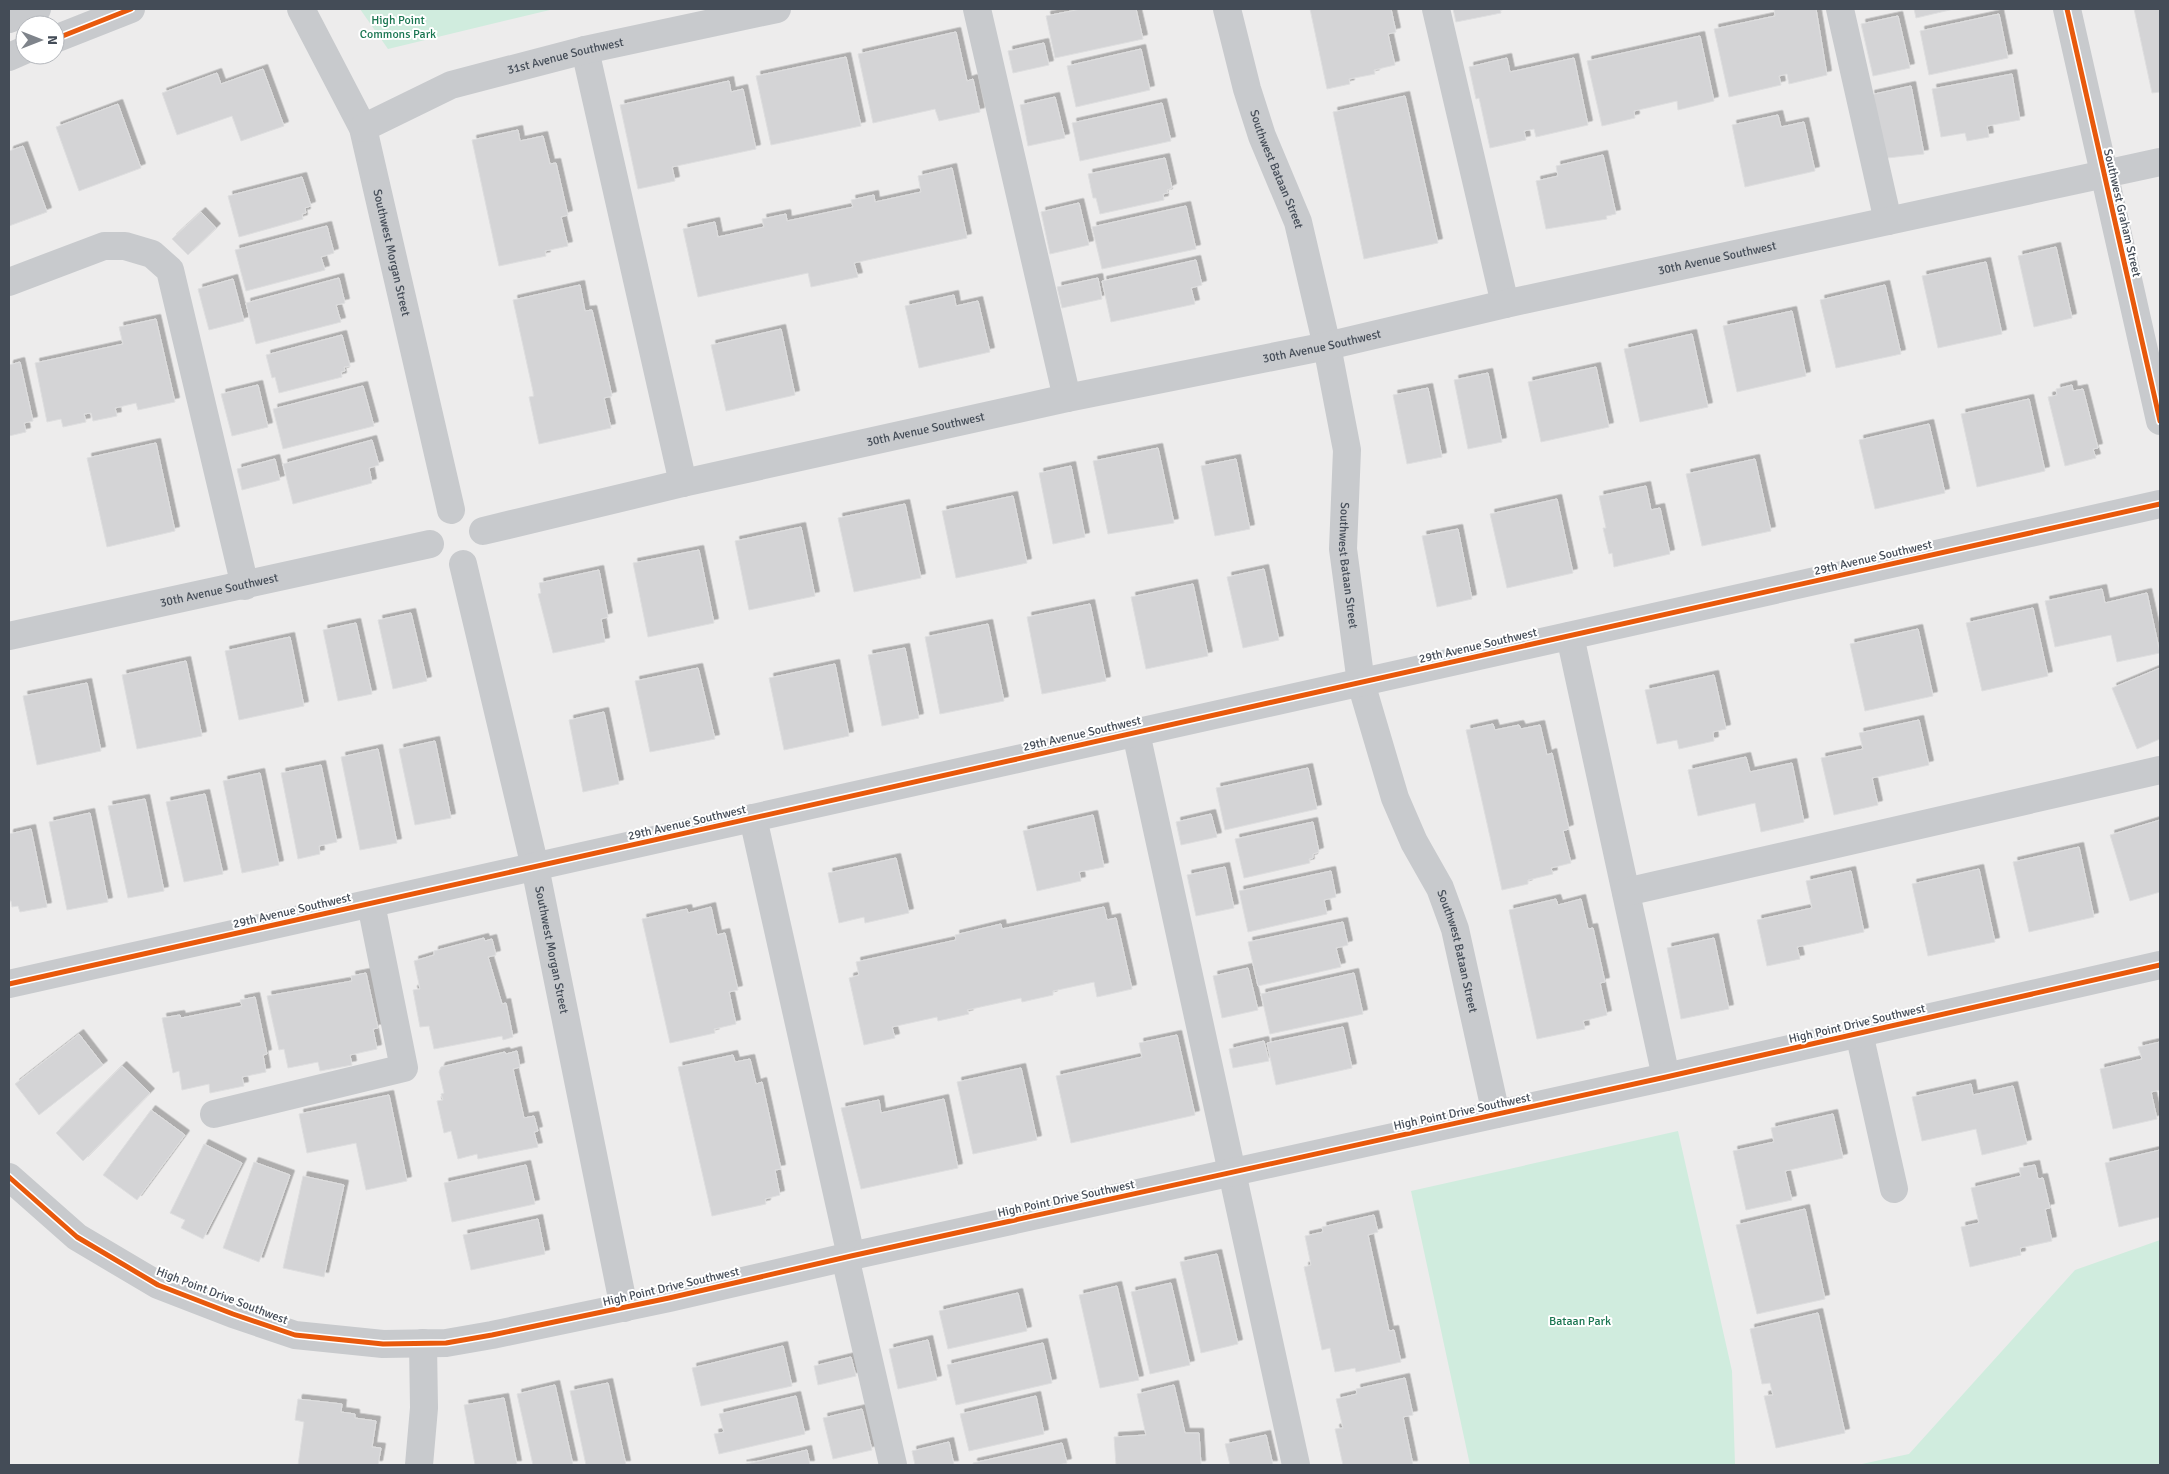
<svg xmlns="http://www.w3.org/2000/svg" width="2169" height="1474" font-family="Signika,sans-serif">
  <style>
    .green { fill: #d0ecde }
    .building { fill: #d4d4d6; stroke: #dededf; filter: url(#shadow) }
    .lines { fill: none; stroke-linecap: round; stroke-linejoin: round }
    .minor { stroke: #c8cacd; stroke-width: 28 }
    .cycleway-casing { stroke: #fff; stroke-width: 8 }
    .cycleway { stroke: #e8590c; stroke-width: 5 }
    .labels { text-anchor: middle; dominant-baseline: central; stroke-width: 4; stroke-linejoin: round; paint-order: stroke }
    .park-label { font-size: 12px; fill: #197550; stroke: #fff }
    .street-label { font-size: 12px; fill: #444c57; stroke: #fff }
  </style>
  <defs>
    <filter id="shadow"><feDropShadow dx="4.5" dy="-4.5" stdDeviation="0" flood-color="#0004"/></filter>
  </defs>
  <rect width="100%" height="100%" fill="#edecec"/>
  <!-- green -->
  <path class="green" d="M360 9H554L388 49Z
    M1678 1131 1732 1371 1735 1465H1470L1411 1191Z
    M2160 1240V1465H1857L1909 1454 2075 1270Z"/>
  <!-- building -->
  <path class="building" d="M1081 9H1136L1143 39 1055 58 1046 16Z
    M1310 9H1391L1396 32 1388 34 1395 65 1374 70 1375 74 1349 79 1350 84 1327 89Z
    M1453 9H1500L1501 13 1456 22Z
    M1774 9H1816L1827 75 1789 84 1787 74 1779 76 1781 85 1729 97 1714 29 1775 16Z
    M1914 9H1954L1916 18Z
    M2134 9H2160V92L2152 93Z
    M1999 14 2008 58 1929 75 1920 31Z
    M1898 16 1910 68 1873 76 1861 24Z
    M956 32 967 81 973 79 980 112 939 121 935 109 873 123 858 54Z
    M1700 36 1714 101 1678 110 1677 101 1634 111 1635 118 1602 126 1587 61Z
    M1044 43 1049 65 1013 73 1008 51Z
    M1141 49 1150 90 1076 107 1067 66Z
    M846 57 861 126 771 145 756 76Z
    M1507 58 1510 72 1574 58 1588 125 1536 137 1534 129 1524 131 1526 140 1490 148 1479 98 1476 99 1469 67Z
    M263 69 284 126 241 141 232 116 177 135 162 93 217 73 221 84Z
    M2012 74 2020 120 1987 126 1989 137 1967 141 1965 133 1941 137 1932 89Z
    M729 81 731 92 743 89 756 149 672 167 675 181 638 189 620 105Z
    M1911 86 1924 154 1887 158 1870 95Z
    M1405 96 1438 243 1364 259 1333 112Z
    M1055 97 1065 138 1028 146 1020 105Z
    M1162 103 1171 141 1080 161 1072 123Z
    M118 104 141 168 79 191 56 127Z
    M1778 115 1781 127 1804 122 1815 171 1745 187 1732 125Z
    M518 130 520 141 543 136 550 164 556 163 568 215 561 217 568 246 545 251 546 256 499 266 472 140Z
    M23 146 47 212 9 226V151Z
    M1603 155 1616 214 1606 216 1607 219 1546 229 1536 181 1558 176 1556 166Z
    M1165 158 1172 188 1167 190 1168 193 1163 194 1164 200 1100 214 1096 198H1093L1088 174Z
    M952 168 967 238 854 263 858 277 811 287 808 273 698 297 683 229 715 222 718 237 764 227 762 219 786 214 787 221 853 207 851 200 874 195 875 202 921 192 918 176Z
    M302 177 311 206 305 208 306 213 302 214 303 219 239 237 228 196Z
    M1079 203 1089 245 1050 254 1041 212Z
    M1186 206 1196 249 1102 269 1092 227Z
    M201 212 216 228 188 255 172 239Z
    M327 226 334 253 321 257 325 270 246 291 235 250Z
    M2056 247 2072 318 2034 327 2018 256Z
    M1196 260 1202 285 1191 288 1195 304 1111 322 1102 281Z
    M1986 262 2002 334 1938 348 1922 276Z
    M339 278 345 303 336 305 341 322 256 344 246 303Z
    M1098 278 1102 299 1062 308 1057 287Z
    M233 279 244 321 209 330 198 289Z
    M580 285 585 311 592 310 612 396 604 398 611 428 539 444 529 397 534 396 513 300Z
    M1885 285 1901 354 1836 368 1820 300Z
    M954 295 956 306 978 301 990 352 919 368 905 306Z
    M1792 311 1806 376 1737 392 1723 326Z
    M156 319 175 402 138 410 136 403 115 408 117 416 93 421 91 413 84 414 86 422 63 427 61 419 47 422 35 363 123 344 119 327Z
    M781 329 795 395 726 411 711 345Z
    M1692 334 1708 407 1640 422 1624 349Z
    M342 335 350 366 344 367 345 371 341 372 342 377 279 393 275 377 272 378 266 355Z
    M20 362 33 421 24 423 26 432 9 436V365Z
    M1596 367 1609 427 1541 442 1528 382Z
    M1488 373 1502 442 1468 449 1454 380Z
    M258 385 268 427 232 436 221 394Z
    M2072 385 2073 391 2083 389 2098 448 2093 449 2096 458 2065 466 2048 397 2057 395 2056 389Z
    M363 386 374 426 283 449 273 409Z
    M1428 388 1442 457 1407 464 1393 395Z
    M2029 399 2045 471 1977 487 1961 414Z
    M1929 424 1945 493 1875 509 1859 440Z
    M372 440 379 465 369 468 372 483 293 504 283 464Z
    M156 443 175 531 107 547 87 458Z
    M1158 448 1174 523 1108 534 1093 461Z
    M275 459 280 480 242 490 237 469Z
    M1236 459 1250 529 1215 536 1201 466Z
    M1755 459 1771 531 1702 546 1686 474Z
    M1071 466 1085 537 1053 544 1039 473Z
    M1646 486 1651 510 1660 508 1670 554 1614 567 1612 553 1609 554 1603 528H1606L1599 496Z
    M1013 496 1027 563 956 578 942 511Z
    M1557 499 1573 573 1507 588 1490 514Z
    M905 504 921 578 854 592 838 518Z
    M801 527 815 596 749 610 735 541Z
    M1458 529 1472 599 1437 607 1422 536Z
    M699 550 714 623 648 637 633 563Z
    M1264 569 1279 640 1243 648 1227 577Z
    M599 570 608 617 601 619 605 642 553 653 538 594 541 593 539 583Z
    M1193 584 1208 656 1146 669 1131 597Z
    M2102 589 2105 603 2147 593 2160 653 2117 662 2111 635 2055 647 2045 601Z
    M1090 604 1106 681 1042 694 1027 617Z
    M2033 608 2048 676 1982 691 1966 623Z
    M411 613 427 681 393 689 378 620Z
    M356 623 372 694 338 701 323 630Z
    M988 624 1004 701 940 714 925 637Z
    M1918 629 1933 696 1865 711 1850 644Z
    M290 637 304 706 239 720 225 651Z
    M905 648 919 718 882 726 868 655Z
    M186 661 202 736 137 749 122 675Z
    M835 664 849 736 784 750 769 678Z
    M698 668 715 739 650 752 635 681Z
    M2160 668V739L2137 749 2112 688Z
    M1714 675 1726 729 1713 732 1714 741 1679 749 1677 740 1657 744 1645 690Z
    M87 683 101 751 37 765 23 696Z
    M604 712 619 784 583 792 569 720Z
    M1919 720 1929 765 1872 778 1878 805 1834 815 1821 758 1863 749 1859 733Z
    M1493 724 1495 730 1519 725 1521 729 1540 725 1547 755 1552 753 1569 829 1563 831 1571 863 1551 868 1553 874 1528 880V884L1502 890 1466 730Z
    M435 741 451 818 415 825 399 749Z
    M378 749 397 843 360 850 341 757Z
    M1746 757 1750 772 1792 763 1804 822 1761 832 1755 803 1698 816 1688 770Z
    M321 765 337 842 319 846 320 854 298 859 281 773Z
    M1308 768 1317 809 1225 830 1216 788Z
    M260 773 279 865 242 873 223 781Z
    M205 794 223 874 184 882 166 802Z
    M145 799 164 891 128 898 108 806Z
    M90 813 108 902 67 910 49 822Z
    M1211 814 1217 837 1181 845 1176 822Z
    M1093 815 1104 867 1079 872 1081 881 1037 891 1023 831Z
    M2160 820V892L2130 901 2110 835Z
    M1313 822 1319 852 1313 854V858L1309 859 1310 863 1244 878 1235 839Z
    M31 829 47 907 20 912 18 906 12 907 11 901H9V834Z
    M2079 847 2094 917 2029 932 2013 862Z
    M896 858 909 913 865 923 864 917 839 923 828 873Z
    M1225 867 1234 908 1196 916 1187 875Z
    M1979 869 1995 942 1928 956 1912 884Z
    M1331 871 1336 897 1324 900 1327 914 1248 932 1239 891Z
    M1851 871 1864 932 1797 947 1800 959 1767 966 1757 920 1812 908 1806 881Z
    M1556 899 1558 905 1581 899 1588 929 1593 928 1605 982 1600 983 1607 1015 1583 1021 1585 1029 1537 1039 1509 910Z
    M711 907 717 935 725 933 738 990 729 992 736 1024 714 1029 715 1033 670 1043 642 919 687 909 688 913Z
    M1104 907 1107 920 1116 918 1132 989 1097 997 1094 982 1053 991V995L1022 1002 1021 998 967 1010 969 1014 938 1021 937 1017 892 1027 895 1038 864 1045 849 978 859 975 856 962 956 940 955 935 1001 924 1002 929Z
    M1343 922 1348 945 1336 948 1341 967 1258 986 1248 942Z
    M484 938 485 941 492 939 496 955 488 957 502 1004 506 1003 513 1037 503 1040 502 1036 434 1049 429 1026 420 1027 413 990 420 989 414 961 434 955V951Z
    M1714 938 1729 1009 1681 1019 1667 948Z
    M1248 968 1258 1010 1222 1018 1213 976Z
    M366 973 378 1028 373 1029 377 1049 350 1055 352 1065 320 1071 318 1062 288 1068 284 1049 279 1050 267 996 352 981 351 976Z
    M1354 973 1363 1014 1270 1034 1261 994Z
    M255 997 267 1054 263 1055 266 1072 242 1077 244 1086 210 1093 209 1084 182 1090 179 1071 173 1073 162 1018 180 1015 181 1018 242 1006 240 1000Z
    M1343 1027 1352 1068 1276 1085 1267 1043Z
    M79 1034 103 1065 39 1115 15 1084Z
    M1177 1035 1195 1115 1071 1143 1056 1076 1142 1057 1139 1043Z
    M1264 1041 1269 1061 1233 1068 1229 1049Z
    M2160 1042V1090L2151 1092 2157 1119 2113 1129 2100 1069 2142 1059 2138 1047Z
    M517 1051 520 1067 513 1069 524 1118 534 1116 538 1131 534 1132 538 1147 478 1159 477 1154 458 1159 451 1131 444 1133 437 1101 443 1100 441 1094 444 1093 439 1072 441 1067 505 1052 506 1054Z
    M733 1055 735 1062 750 1059 756 1084 762 1082 781 1169 775 1170 780 1195 765 1199 766 1204 712 1216 678 1067Z
    M122 1066 150 1093 83 1161 56 1133Z
    M1021 1068 1037 1140 973 1154 957 1082Z
    M1971 1084 1973 1095 2013 1086 2027 1144 1982 1155 1976 1129 1922 1141 1912 1097Z
    M389 1095 407 1181 366 1190 356 1143 307 1153 299 1114Z
    M944 1099 958 1168 861 1189 841 1108 879 1100 881 1113Z
    M151 1110 185 1135 137 1200 103 1175Z
    M1833 1114 1843 1158 1785 1171 1792 1200 1746 1210 1733 1151 1774 1142 1771 1128Z
    M204 1144 242 1163 203 1239 181 1228 185 1220 170 1213Z
    M2160 1150V1217L2119 1227 2105 1163Z
    M254 1162 290 1175 259 1262 223 1248Z
    M526 1165 535 1204 452 1222 444 1183Z
    M2035 1165 2038 1179 2043 1178 2050 1208 2045 1209 2052 1241 2020 1248 2021 1255 1970 1267 1961 1227 1979 1223 1971 1188 2021 1176 2019 1168Z
    M303 1176 344 1185 324 1277 283 1268Z
    M1805 1209 1825 1299 1757 1314 1736 1225Z
    M1374 1215 1378 1232 1368 1235 1389 1331 1394 1330 1401 1362 1356 1372 1355 1368 1335 1372 1330 1348 1322 1350 1304 1267 1311 1265 1305 1236 1323 1232 1322 1227Z
    M538 1219 545 1254 471 1270 463 1235Z
    M1217 1254 1238 1344 1201 1353 1180 1262Z
    M1171 1283 1190 1365 1150 1374 1131 1292Z
    M1117 1286 1139 1380 1100 1388 1079 1295Z
    M1018 1293 1027 1331 948 1349 939 1311Z
    M1818 1313 1845 1433 1776 1448 1764 1396 1773 1395 1770 1383 1762 1384 1750 1329Z
    M928 1340 937 1380 898 1389 889 1349Z
    M1043 1343 1052 1383 956 1405 947 1365Z
    M783 1346 792 1386 701 1406 692 1368Z
    M851 1357 856 1376 818 1385 814 1366Z
    M1405 1378 1413 1415 1403 1417 1413 1465H1343L1335 1429 1343 1428 1336 1399 1357 1394 1356 1389Z
    M608 1383 626 1465H586L570 1391Z
    M555 1385 573 1465H533L517 1394Z
    M1174 1385 1185 1433H1199L1201 1465H1116L1114 1437 1146 1435 1137 1394Z
    M796 1396 805 1434 719 1454 714 1434 724 1432 719 1414Z
    M1036 1396 1044 1434 969 1451 960 1414Z
    M504 1398 517 1465H475L464 1405Z
    M298 1399 342 1404 341 1412 355 1414V1418L376 1421 372 1447 381 1448 378 1465H298L304 1422 295 1420Z
    M862 1409 872 1450 833 1459 823 1418Z
    M1266 1435 1273 1465H1230L1225 1444Z
    M949 1442 954 1465H915L912 1451Z
    M1062 1443 1067 1463 1058 1465H973V1463Z
    M807 1450 810 1465H742Z"/>
  <g class="lines">
    <!-- minor -->
    <g class="minor">
      <path id="s1" d="M301 9 363 128 451 510"/>
      <path d="M977 9 1067 398"/>
      <path id="s2" d="M1227 9 1247 89 1262 136 1298 222 1327 346 1347 450 1343 549 1361 683 1395 798 1414 842 1440 888 1455 929 1496 1114"/>
      <path d="M1436 9 1505 304"/>
      <path d="M1840 9 1888 221"/>
      <path d="M2067 9 2160 421"/>
      <path d="M9 19 37 9"/>
      <path d="M55 39 131 9"/>
      <path d="M585 50 683 483"/>
      <path d="M9 57 25 50"/>
      <path id="s3" d="M363 128 451 85 585 50 777 9"/>
      <path d="M9 282 104 246H125L152 254 170 270 245 586"/>
      <path id="s4" d="M483 531 683 483 1067 398 1327 346 1505 304 2160 162"/>
      <path id="s5" d="M463 564 535 867 624 1308"/>
      <path id="s6" d="M9 636 430 544"/>
      <path d="M1570 636 1666 1077"/>
      <path d="M1136 733 1296 1465"/>
      <path d="M753 818 851 1256"/>
      <path d="M1626 892 2160 770"/>
      <path d="M9 984 2160 504"/>
      <path d="M1859 1033 1894 1189"/>
      <path d="M214 1114 404 1068 371 904"/>
      <path d="M9 1177 77 1237 158 1285 233 1314 295 1335 383 1344 446 1343 492 1335 669 1298 851 1256 1666 1077 2160 965"/>
      <path d="M845 1257 893 1465"/>
      <path d="M419 1465 424 1408 423 1343"/>
    </g>
    <defs>
      <path id="cycleway" d="M2067 9 2160 421
        M55 39 131 9
        M9 984 2160 504
        M9 1177 77 1237 158 1285 233 1314 295 1335 383 1344 446 1343 492 1335 669 1298 851 1256 1666 1077 2160 965"/>
    </defs>
    <!-- cycleway casing -->
    <use href="#cycleway" class="cycleway-casing"/>
    <!-- cycleway -->
    <use href="#cycleway" class="cycleway"/>
  </g>
  <g class="labels">
    <!-- park labels -->
    <g class="park-label">
      <text x="398" y="20">High Point<tspan x="398" dy="14">Commons Park</tspan></text>
      <text x="1580" y="1321">Bataan Park</text>
    </g>
    <!-- street labels -->
    <g class="street-label">
      <text stroke="none"><textPath href="#s3" startOffset="216">31st Avenue Southwest</textPath></text>
      <text stroke="none"><textPath href="#s2" startOffset="168">Southwest Bataan Street</textPath></text>
      <text transform="translate(2122 213) rotate(77)">Southwest Graham Street</text>
      <text stroke="none"><textPath href="#s1" startOffset="262">Southwest Morgan Street</textPath></text>
      <text stroke="none"><textPath href="#s4" startOffset="1264">30th Avenue Southwest</textPath></text>
      <text stroke="none"><textPath href="#s4" startOffset="859">30th Avenue Southwest</textPath></text>
      <text stroke="none"><textPath href="#s4" startOffset="454">30th Avenue Southwest</textPath></text>
      <text transform="translate(1873 558) rotate(-13)">29th Avenue Southwest</text>
      <text stroke="none"><textPath href="#s2" startOffset="574">Southwest Bataan Street</textPath></text>
      <text stroke="none"><textPath href="#s6" startOffset="215">30th Avenue Southwest</textPath></text>
      <text transform="translate(1478 646) rotate(-13)">29th Avenue Southwest</text>
      <text transform="translate(1082 734) rotate(-13)">29th Avenue Southwest</text>
      <text transform="translate(687 823) rotate(-13)">29th Avenue Southwest</text>
      <text transform="translate(292 911) rotate(-13)">29th Avenue Southwest</text>
      <text stroke="none"><textPath href="#s5" startOffset="396">Southwest Morgan Street</textPath></text>
      <text stroke="none"><textPath href="#s2" startOffset="979">Southwest Bataan Street</textPath></text>
      <text transform="translate(1857 1024) rotate(-13)">High Point Drive Southwest</text>
      <text transform="translate(1462 1112) rotate(-12)">High Point Drive Southwest</text>
      <text transform="translate(1066 1199) rotate(-12)">High Point Drive Southwest</text>
      <text transform="translate(671 1287) rotate(-13)">High Point Drive Southwest</text>
      <text transform="translate(222 1296) rotate(21)">High Point Drive Southwest</text>
    </g>
  </g>
  <!-- border -->
  <rect width="2169" height="1474" fill="none" stroke="#444c57" stroke-width="20"/>
  <!-- north arrow -->
  <g transform="translate(40 40) rotate(90)"><circle r="24" fill="#ffffff" stroke="#b4b7bc"/>
  <path d="M0-4L9 19L0 12L-9 19Z" fill="#7f848b"/>
  <text y="-8" font-size="14" font-weight="bold" text-anchor="middle" fill="#444c57">N</text>
  </g>
</svg>
